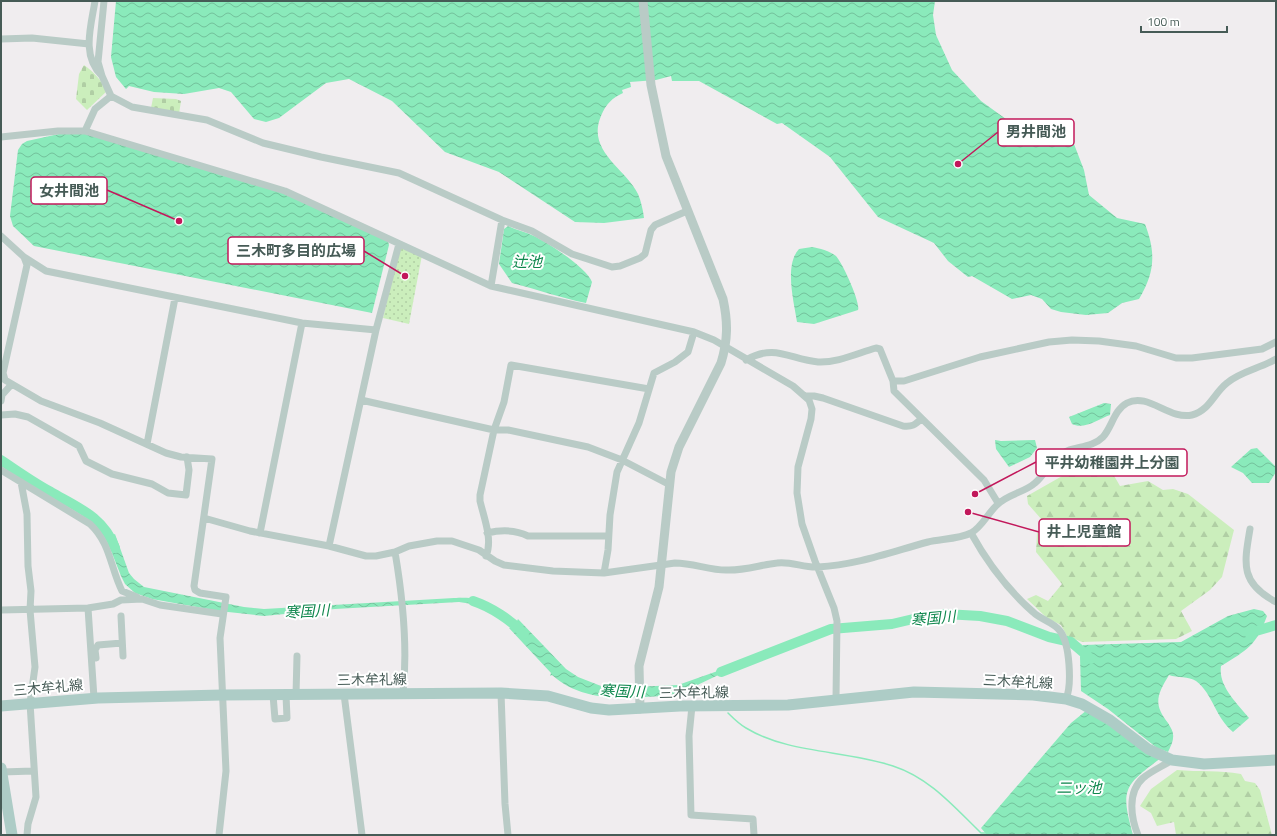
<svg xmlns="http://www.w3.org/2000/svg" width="1277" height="836" font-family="'Titillium Web','Noto Sans JP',sans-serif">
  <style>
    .grass { fill: url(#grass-dots) }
    .forest { fill: url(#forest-firs) }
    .cemetery { fill: url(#cemetery-stones) }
    .water { fill: url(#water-waves) }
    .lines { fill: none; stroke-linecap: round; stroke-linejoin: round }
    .stream { stroke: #8aeabb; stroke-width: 1.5 }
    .river { stroke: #8aeabb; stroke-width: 10 }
    .minor { stroke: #b9cbc6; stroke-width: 7 }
    .tertiary { stroke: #b9cbc6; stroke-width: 9 }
    .primary { stroke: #adccc6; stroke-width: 11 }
    .labels { text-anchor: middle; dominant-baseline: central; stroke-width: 4; stroke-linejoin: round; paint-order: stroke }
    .street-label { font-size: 14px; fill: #465b56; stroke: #fff }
    .water-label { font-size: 15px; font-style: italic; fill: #0f874d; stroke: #fff }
    .leader { fill: none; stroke: #c2185b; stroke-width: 1.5 }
    .callout-dot { fill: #c2185b; stroke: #fff; stroke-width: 1.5 }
    .callout { fill: #fff; stroke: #c2185b; stroke-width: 1.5 }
    .callout-label { font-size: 15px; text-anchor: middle; font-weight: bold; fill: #465b56 }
  </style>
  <defs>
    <pattern id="grass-dots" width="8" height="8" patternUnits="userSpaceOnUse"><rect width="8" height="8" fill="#cbeebc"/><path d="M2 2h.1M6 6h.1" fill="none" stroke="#b0cea4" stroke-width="1.8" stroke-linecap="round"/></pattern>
    <pattern id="forest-firs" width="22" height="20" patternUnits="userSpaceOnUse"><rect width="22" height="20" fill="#cbeebc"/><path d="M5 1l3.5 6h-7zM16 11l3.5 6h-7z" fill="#b0cea4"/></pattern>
    <pattern id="cemetery-stones" width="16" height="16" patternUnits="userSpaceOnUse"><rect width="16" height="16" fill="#cbeebc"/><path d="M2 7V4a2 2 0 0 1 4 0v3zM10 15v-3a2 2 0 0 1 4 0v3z" fill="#b0cea4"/></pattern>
    <pattern id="water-waves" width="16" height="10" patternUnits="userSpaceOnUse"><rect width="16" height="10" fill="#8aeabb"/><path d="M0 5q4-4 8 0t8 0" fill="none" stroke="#73c19b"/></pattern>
  </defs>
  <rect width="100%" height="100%" fill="#f0edef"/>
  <!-- grass -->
  <path class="grass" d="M400 245 422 255 409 324 383 318Z"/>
  <!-- forest -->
  <path class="forest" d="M1105 460 1120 486 1148 481 1163 490 1173 489 1188 494 1234 530 1222 577 1210 590 1181 611 1192 631 1176 639 1082 642 1067 636 1061 625 1047 618 1027 599 1036 595 1048 601 1062 584 1036 552 1037 533 1060 536 1064 545 1077 543 1080 537 1070 528 1050 529 1028 504 1027 496 1064 475 1069 468Z
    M1177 770C1199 772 1219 770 1241 774L1245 781 1255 783 1260 790 1272 835H1176L1174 822 1157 826 1151 813 1140 806 1151 789Z"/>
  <!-- cemetery -->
  <path class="cemetery" d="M84 65C94 72 101 80 107 91L87 110 76 99 79 74Z
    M153 98 176 99 181 101 179 114 151 108Z"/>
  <!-- water -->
  <path class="water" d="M116 1H935L933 15 936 35 952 70 981 101 1035 140 1048 142 1060 141 1074 144 1084 170 1089 195 1117 218 1145 224C1156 253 1155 272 1139 299L1122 303 1108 313 1086 315 1061 312 1051 309 1042 299 1031 295 1012 299 972 276 968 277 948 261 934 243 878 217 830 157 782 123 777 124 699 81H672L671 76 656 80 630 82 631 87 622 90 623 93C612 98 606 104 601 116 586 151 626 169 638 194 641 201 643 210 644 218L604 223 575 222 499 172 445 152 392 101 349 79 326 83 279 118 266 122 254 119 231 92 219 88 184 94 154 92 129 86 126 89 116 77 111 57Z
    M68 132 87 134 283 192 388 241 389 245 372 313 34 246 13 226 10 216 18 150 22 144 27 141Z
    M508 226C516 230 526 232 534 236 547 242 587 268 592 282L586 303C560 298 537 289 512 283L499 264 504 229Z
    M812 247C819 248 830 251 836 256 842 262 861 303 858 310L814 324 797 322C794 302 784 265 799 249Z
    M1104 403 1111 404 1110 415C1099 419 1084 430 1072 424L1069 417Z
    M995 440 1001 441 1035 440 1037 448 1030 457 1009 467 996 449Z
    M1257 448 1276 467V472L1269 483H1252L1243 473 1231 467 1251 449Z
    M115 534 129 573 134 579 144 587 244 607 264 609 454 598C463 598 480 596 485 606L459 602 335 609 264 616 219 611 152 599 135 593 125 584 121 576 106 538Z
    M1254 609 1263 611 1267 616C1256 646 1247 650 1221 666 1218 686 1237 703 1249 718L1233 732C1215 717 1213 694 1196 681 1189 676 1177 678 1169 675 1157 695 1153 704 1168 723 1171 728 1174 732 1173 738 1173 742 1170 748 1168 752L1157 748 1108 709 1081 691 1080 657 1083 645 1181 642 1228 616Z
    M518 619 566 669 578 677 601 686 633 687 678 685 729 667 733 668 689 689 708 694 706 698C701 696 694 693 688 692 681 692 671 695 664 696 625 698 583 703 552 675L550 676 551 673 509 628 515 625Z
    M1087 710 1162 757C1124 786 1120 788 1133 835H987L981 828 1071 723Z"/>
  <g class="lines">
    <!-- stream -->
    <path class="stream" d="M728 713C733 718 739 724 746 728 789 754 846 750 893 766 930 778 954 807 981 833H987"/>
    <!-- river -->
    <path class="river" d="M1 460C17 471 34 483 51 492 77 507 104 517 115 548
      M473 601C491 607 511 620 524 634
      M1249 633 1276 625
      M721 672 831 629 892 624 926 616 945 614 980 616 1007 621 1049 637 1071 642 1091 659"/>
    <!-- minor -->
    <path class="minor" d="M95 1C91 26 81 56 102 76
      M104 1 98 62 102 76 111 96 132 107 207 120 263 143 321 157 399 173 502 220 532 231 572 254 612 267 620 266 640 258 645 254 651 230 655 225 687 211
      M1 39 32 38 89 44
      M85 131 95 109 111 96
      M1 137 58 131H85L285 191 491 286 694 332 714 340 793 386 809 400 812 409 811 419 798 467 797 493 802 524 815 561 834 608 837 621 836 699
      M1 236 24 257 27 265 3 373 5 380 41 401 100 423 166 453 181 457 212 459 194 586 195 590 200 593 226 597 220 638 226 771 219 835
      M24 257 46 271 302 323 376 330
      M491 286 502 220
      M746 360C775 343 791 360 818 362 837 363 858 353 876 348L880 349 893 381 894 391 984 480 998 503
      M893 381H904L980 357 1049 342 1072 340 1099 341 1136 346 1176 358H1192L1262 349 1276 342
      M806 396H814L823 398 903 426C912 427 915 425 921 419
      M361 400 494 430H508L588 447 622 460 670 485
      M1 401 2 395 11 385
      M1 415 15 414 28 417 79 446 86 461 112 474 152 484 168 493 186 495 189 470 187 457
      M147 444 175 298
      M1 470 90 524C111 544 110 567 122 591L137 597
      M21 482 27 514 28 566 31 591 30 610 35 667 30 703 36 797 28 824 27 835
      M204 518 250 531 329 546 366 556H376L395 552 409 546 437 541H452L479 550 495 561 504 565 553 571 604 573 675 563C693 563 709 570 726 570 743 571 760 565 777 563 791 561 804 568 818 567 857 565 891 552 928 542 941 539 959 539 971 533 982 527 988 513 997 505 1007 494 1024 493 1035 483 1044 476 1048 464 1057 457 1070 445 1090 450 1103 437 1112 427 1114 410 1127 403 1148 392 1169 420 1192 415 1209 411 1214 393 1227 383 1239 372 1261 368 1276 359
      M1250 529C1244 564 1240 583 1276 602
      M260 533 302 323
      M487 533C500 530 516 530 528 536H608
      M971 533C987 562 1008 590 1033 612 1041 620 1054 622 1060 631 1070 644 1072 685 1066 699
      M329 546 376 330 399 244
      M395 552C403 599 408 646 403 693
      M486 556C493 540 484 518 480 501V495L494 430 504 402 511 365 649 389
      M604 573 608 550 610 515 617 472 639 423 654 373 675 362 688 352 694 332
      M88 608 94 698
      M1 610 88 608 113 604 121 600 142 599 160 605 222 614
      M121 616 123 656
      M96 658 95 650 98 645 122 643
      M501 693 505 804 508 835
      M344 694 362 835
      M273 695 275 719 287 718 286 695
      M296 695 297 656
      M692 706 689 736 691 815 753 819 754 835
      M2 772 33 771
      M1138 835C1131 818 1127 792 1143 778 1151 771 1163 766 1172 760"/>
    <!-- tertiary -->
    <path class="tertiary" d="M640 709 639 666 659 587 671 472 679 447 721 363C728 340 728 322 723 299L666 156 651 85 643 1"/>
    <!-- primary -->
    <path class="primary" d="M1 706 98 698 222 695 501 693 548 696 591 708 609 710 680 706 788 705 914 692 1033 695 1066 699 1082 704 1110 720 1148 749 1172 760 1204 764 1276 760
      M1 768 12 835"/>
  </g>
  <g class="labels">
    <!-- street labels -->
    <g class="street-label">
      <text transform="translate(372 679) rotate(-1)">三木牟礼線</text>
      <text transform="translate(1018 681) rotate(3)">三木牟礼線</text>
      <text transform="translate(48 687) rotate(-5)">三木牟礼線</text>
      <text transform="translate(694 692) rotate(-1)">三木牟礼線</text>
    </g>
    <!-- water labels -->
    <g class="water-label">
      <text x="527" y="261">辻池</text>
      <text transform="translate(307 611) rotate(-3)">寒国川</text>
      <text transform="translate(933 618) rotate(-5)">寒国川</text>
      <text transform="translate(622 691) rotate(2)">寒国川</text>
      <text x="1079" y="787">二ッ池</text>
    </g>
  </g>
  <!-- callouts -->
  <path class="leader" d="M958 164L998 132M179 221L107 190M405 276L364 251M975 494L1036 462M968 512L1039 532"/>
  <g class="callout-dot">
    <circle cx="958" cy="164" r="4"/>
    <circle cx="179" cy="221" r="4"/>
    <circle cx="405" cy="276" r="4"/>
    <circle cx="975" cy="494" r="4"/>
    <circle cx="968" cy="512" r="4"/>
  </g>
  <g class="callout">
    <rect x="998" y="119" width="76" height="27" rx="4"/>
    <rect x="31" y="177" width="76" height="27" rx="4"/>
    <rect x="228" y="237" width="136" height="27" rx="4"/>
    <rect x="1036" y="449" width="151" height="27" rx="4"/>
    <rect x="1039" y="519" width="91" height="27" rx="4"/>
  </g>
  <g class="callout-label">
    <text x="1036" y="137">男井間池</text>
    <text x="69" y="196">女井間池</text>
    <text x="296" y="256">三木町多目的広場</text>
    <text x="1112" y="468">平井幼稚園井上分園</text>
    <text x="1084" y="537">井上児童館</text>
  </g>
  <!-- border -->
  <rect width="1277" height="836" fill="none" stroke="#465b56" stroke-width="4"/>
  <!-- scale -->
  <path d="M1141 26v6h86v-6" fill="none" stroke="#465b56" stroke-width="2"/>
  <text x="1147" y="26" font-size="12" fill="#465b56" stroke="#ffffff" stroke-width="3" paint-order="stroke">100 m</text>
</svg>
